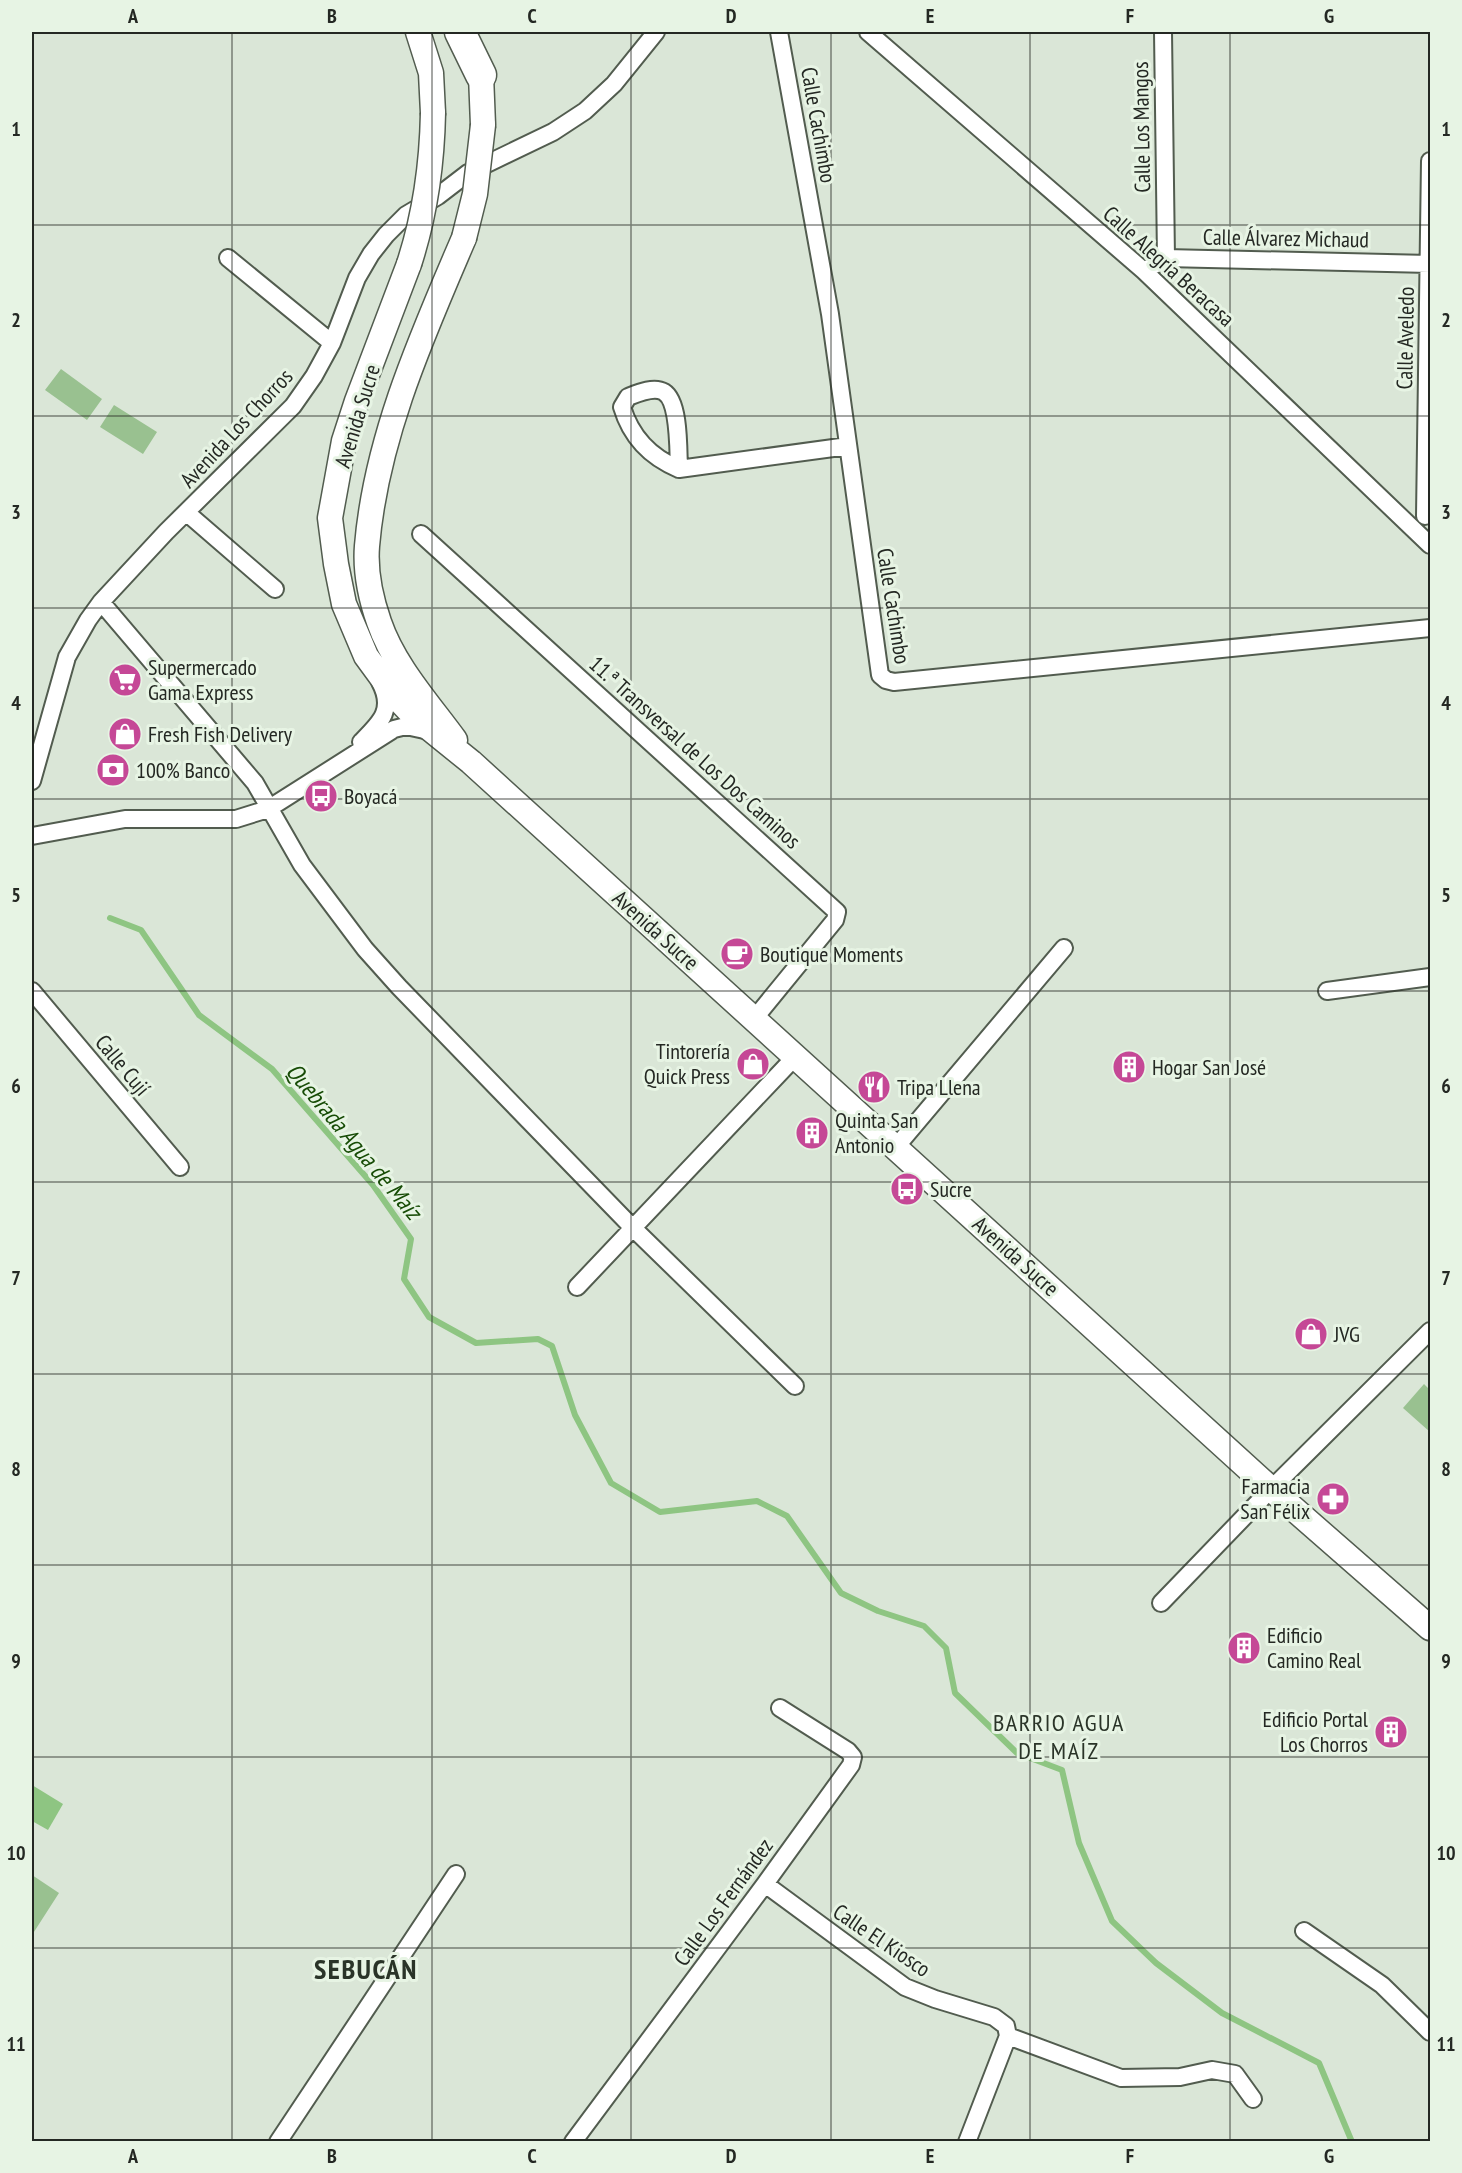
<svg xmlns="http://www.w3.org/2000/svg" width="1462" height="2173" font-family="'PT Sans Narrow',sans-serif">
  <style>
    .green { fill: #99c190 }
    .water { fill: #8ec582 }
    .lines { fill: none; stroke-linecap: round; stroke-linejoin: round }
    .stream { stroke: #8ec582; stroke-width: 6 }
    .minor-casing { stroke: #525c4f; stroke-width: 20 }
    .secondary-casing { stroke: #525c4f; stroke-width: 27 }
    .motorway-casing { stroke: #525c4f; stroke-width: 33 }
    .minor { stroke: #fff; stroke-width: 16 }
    .secondary { stroke: #fff; stroke-width: 24 }
    .motorway { stroke: #fff; stroke-width: 30 }
    .secondary-bridge-casing { stroke: #525c4f; stroke-width: 27; stroke-linecap: butt }
    .secondary-bridge { stroke: #fff; stroke-width: 24 }
    .grid { fill: none; stroke: #242823; stroke-width: 1.5; stroke-opacity: 0.55 }
    .labels { text-anchor: middle; dominant-baseline: central; stroke-width: 6; stroke-linejoin: round; paint-order: stroke }
    .street-label { font-size: 22px; fill: #242823; stroke: #e7f4e4 }
    .poi-label { font-size: 22px; fill: #242823; stroke: #e7f4e4; text-anchor: start }
    .water-label { font-size: 24px; font-style: italic; fill: #174c06; stroke: #e7f4e4 }
    .neighbourhood-label { font-size: 24px; letter-spacing: 1.5px; fill: #2a3428; stroke: #e7f4e4 }
    .district-label { font-size: 28px; font-weight: bold; letter-spacing: 1.5px; fill: #2a3428; stroke: #e7f4e4 }
    .neatline { fill: none; stroke: #242823; stroke-width: 2 }
    .grid-label { font-size: 20px; text-anchor: middle; font-weight: bold; fill: #242823 }
  </style>
  <rect width="100%" height="100%" fill="#dae6d7"/>
  <!-- green -->
  <path class="green" d="M61 369 102 399 87 420 45 390Z
    M114 405 157 432 143 454 100 427Z
    M1424 1384 1430 1390V1432L1403 1408Z
    M32 1875 59 1893 32 1935Z"/>
  <!-- water -->
  <path class="water" d="M32 1785 63 1804 48 1830 32 1821Z"/>
  <g class="lines">
    <!-- stream -->
    <path class="stream" d="M110 918 141 930 199 1015 272 1069 373 1185 411 1239 404 1279 429 1317 476 1343 538 1339 552 1346 575 1415 611 1483 660 1512 757 1501 787 1516 841 1593 878 1611 924 1626 946 1648 955 1693 1017 1753 1062 1770 1079 1843 1112 1921 1156 1963 1222 2013 1319 2063 1352 2142"/>
    <defs>
      <path id="minor" d="M779 32 830 314 880 675 886 680 894 682 1430 628
        M868 32 1144 271 1430 545
        M1163 32 1166 258
        M228 258 332 343
        M1144 271 1166 258 1430 264
        M679 469C678 451 680 402 664 392 654 386 638 393 628 397L622 407C631 437 650 457 679 469L848 446
        M187 513 275 589
        M1425 516 1430 161
        M421 534 837 912 835 920 754 1019
        M101 602 255 783 302 865 365 949 399 987 632 1227 795 1386
        M361 742C380 723 395 710 380 682
        M32 781 67 657 88 620 101 602 166 532 293 406 314 376 332 343 357 278 371 254 386 235 406 215 438 196 468 173 553 132 585 111 614 84 656 32
        M32 836 125 819H236L268 809 394 729 406 726 429 731
        M32 991 180 1167
        M1327 991 1430 977
        M896 1147 1064 948
        M577 1287 795 1057
        M1161 1603 1271 1489 1430 1331
        M765 1884 905 1987 935 1999 994 2017 1006 2026 1008 2036
        M1304 1931 1382 1985 1430 2032
        M1008 2036 1121 2078 1180 2077 1212 2070 1235 2074 1253 2099
        M278 2142 456 1874
        M573 2142 765 1884 851 1765 853 1757 848 1751 780 1708
        M967 2142 1008 2036"/>
      <path id="secondary" d="M418 32 431 73 433 113
        M481 75 483 125
        M409 264 357 401 344 441 330 518 336 564 344 604 366 656 396 697 414 716 471 762 1271 1489 1430 1628
        M455 740C428 703 394 666 379 622 371 599 365 571 367 546 376 438 422 336 464 238"/>
      <path id="motorway" d="M460 32 481 75"/>
    </defs>
    <!-- minor casing -->
    <use href="#minor" class="minor-casing"/>
    <!-- secondary casing -->
    <use href="#secondary" class="secondary-casing"/>
    <!-- motorway casing -->
    <use href="#motorway" class="motorway-casing"/>
    <!-- minor -->
    <use href="#minor" class="minor"/>
    <!-- secondary -->
    <use href="#secondary" class="secondary"/>
    <!-- motorway -->
    <use href="#motorway" class="motorway"/>
    <defs>
      <path id="secondary-bridge" d="M464 238 475 194 483 125
        M409 264C425 215 432 165 433 113"/>
    </defs>
    <!-- secondary-bridge casing -->
    <use href="#secondary-bridge" class="secondary-bridge-casing"/>
    <!-- secondary-bridge -->
    <use href="#secondary-bridge" class="secondary-bridge"/>
  </g>
  <!-- grid -->
  <path class="grid" d="M232 32V2142M432 32V2142M631 32V2142M831 32V2142M1030 32V2142M1230 32V2142M32 225H1430M32 416H1430M32 608H1430M32 799H1430M32 991H1430M32 1182H1430M32 1374H1430M32 1565H1430M32 1757H1430M32 1948H1430"/>
  <!-- icons -->
  <defs>
    <symbol id="supermarket-disc" viewBox="-11 -11 22 22"><circle r="9.5" fill="#c54896" stroke="#e7f4e4"/><path d="M-6-5.5h2.5l.6 2H6L4.5 2H-2.5L-4.4-4H-6ZM-1.5 3.2a1.3 1.3 0 1 0 .1 0ZM3 3.2a1.3 1.3 0 1 0 .1 0Z" fill="#fff"/></symbol>
    <symbol id="shop-disc" viewBox="-11 -11 22 22"><circle r="9.5" fill="#c54896" stroke="#e7f4e4"/><path d="M-5-2.5h2.3a2.7 3.5 0 0 1 5.4 0H5L5.5 6h-11ZM-1.5-2.5h3a1.5 2.3 0 0 0-3 0Z" fill="#fff"/></symbol>
    <symbol id="bank-disc" viewBox="-11 -11 22 22"><circle r="9.5" fill="#c54896" stroke="#e7f4e4"/><path d="M-6-4H6V4H-6ZM0-2.3a2.3 2.3 0 1 0 0 4.6a2.3 2.3 0 1 0 0-4.6Z" fill="#fff"/></symbol>
    <symbol id="bus-disc" viewBox="-11 -11 22 22"><circle r="9.5" fill="#c54896" stroke="#e7f4e4"/><path d="M-5-6H5V4H4V6H2V4H-2V6H-4V4H-5ZM-3.5-4V0h7V-4ZM-3.5 1.2v1.5H-2V1.2ZM2 1.2v1.5H3.5V1.2Z" fill="#fff"/></symbol>
    <symbol id="cafe-disc" viewBox="-11 -11 22 22"><circle r="9.5" fill="#c54896" stroke="#e7f4e4"/><path d="M-5.5-4.5H6V0H3Q3 3.5 0 3.5H-2.5Q-5.5 3.5-5.5 0ZM3-3.2v2h1.7v-2ZM-6 4.5H4V6H-6Z" fill="#fff"/></symbol>
    <symbol id="building-disc" viewBox="-11 -11 22 22"><circle r="9.5" fill="#c54896" stroke="#e7f4e4"/><path d="M-4-6H4V6H1V3H-1V6H-4ZM-2.5-4.3h1.7v1.8h-1.7ZM.8-4.3h1.7v1.8H.8ZM-2.5-1h1.7V.8h-1.7ZM.8-1h1.7V.8H.8Z" fill="#fff"/></symbol>
    <symbol id="restaurant-disc" viewBox="-11 -11 22 22"><circle r="9.5" fill="#c54896" stroke="#e7f4e4"/><path d="M-5-6h1v4h1v-4h1v4h1v-4h1v5L-1.5 .5V6h-2V.5L-5-1ZM5-6V6H3V1.5H1.5Q1.5-4 5-6Z" fill="#fff"/></symbol>
    <symbol id="pharmacy-disc" viewBox="-11 -11 22 22"><circle r="9.5" fill="#c54896" stroke="#e7f4e4"/><path d="M-2-6h4v4h4v4h-4v4h-4v-4h-4v-4h4Z" fill="#fff"/></symbol>
  </defs>
  <g fill-rule="evenodd">
    <use href="#supermarket-disc" x="106" y="661" width="38" height="38"/>
    <use href="#shop-disc" x="106" y="715" width="38" height="38"/>
    <use href="#bank-disc" x="94" y="751" width="38" height="38"/>
    <use href="#bus-disc" x="302" y="777" width="38" height="38"/>
    <use href="#cafe-disc" x="718" y="935" width="38" height="38"/>
    <use href="#shop-disc" x="734" y="1045" width="38" height="38"/>
    <use href="#building-disc" x="1110" y="1048" width="38" height="38"/>
    <use href="#restaurant-disc" x="855" y="1068" width="38" height="38"/>
    <use href="#building-disc" x="793" y="1114" width="38" height="38"/>
    <use href="#bus-disc" x="888" y="1170" width="38" height="38"/>
    <use href="#shop-disc" x="1292" y="1315" width="38" height="38"/>
    <use href="#pharmacy-disc" x="1314" y="1480" width="38" height="38"/>
    <use href="#building-disc" x="1225" y="1629" width="38" height="38"/>
    <use href="#building-disc" x="1372" y="1713" width="38" height="38"/>
  </g>
  <g class="labels">
    <!-- street labels -->
    <g class="street-label">
      <text transform="translate(819 125) rotate(80)">Calle Cachimbo</text>
      <text transform="translate(1141 127) rotate(-91)">Calle Los Mangos</text>
      <text transform="translate(1286 238) rotate(1)">Calle Álvarez Michaud</text>
      <text transform="translate(1169 266) rotate(42)">Calle Alegría Beracasa</text>
      <text transform="translate(1405 338) rotate(-89)">Calle Aveledo</text>
      <text transform="translate(357 416) rotate(-73)">Avenida Sucre</text>
      <text transform="translate(236 428) rotate(-47)">Avenida Los Chorros</text>
      <text transform="translate(894 606) rotate(81)">Calle Cachimbo</text>
      <text transform="translate(695 752) rotate(42)">11.ª Transversal de Los Dos Caminos</text>
      <text transform="translate(656 930) rotate(42)">Avenida Sucre</text>
      <text transform="translate(123 1065) rotate(50)">Calle Cují</text>
      <text transform="translate(1016 1256) rotate(42)">Avenida Sucre</text>
      <text transform="translate(723 1902) rotate(-54)">Calle Los Fernández</text>
      <text transform="translate(882 1940) rotate(34)">Calle El Kiosco</text>
    </g>
    <!-- poi labels -->
    <g class="poi-label">
      <text x="148" y="667">Supermercado<tspan x="148" dy="25">Gama Express</tspan></text>
      <text x="148" y="734">Fresh Fish Delivery</text>
      <text x="136" y="770">100% Banco</text>
      <text x="344" y="796">Boyacá</text>
      <text x="760" y="954">Boutique Moments</text>
      <text x="730" y="1051" text-anchor="end">Tintorería<tspan x="730" dy="25">Quick Press</tspan></text>
      <text x="1152" y="1067">Hogar San José</text>
      <text x="897" y="1087">Tripa Llena</text>
      <text x="835" y="1120">Quinta San<tspan x="835" dy="25">Antonio</tspan></text>
      <text x="930" y="1189">Sucre</text>
      <text x="1334" y="1334">JVG</text>
      <text x="1310" y="1486" text-anchor="end">Farmacia<tspan x="1310" dy="25">San Félix</tspan></text>
      <text x="1267" y="1635">Edificio<tspan x="1267" dy="25">Camino Real</tspan></text>
      <text x="1368" y="1719" text-anchor="end">Edificio Portal<tspan x="1368" dy="25">Los Chorros</tspan></text>
    </g>
    <!-- water labels -->
    <g class="water-label">
      <text transform="translate(354 1141) rotate(50)">Quebrada Agua de Maíz</text>
    </g>
    <!-- neighbourhood labels -->
    <g class="neighbourhood-label">
      <text x="1059" y="1722">BARRIO AGUA<tspan x="1059" dy="28">DE MAÍZ</tspan></text>
    </g>
    <!-- district labels -->
    <g class="district-label">
      <text x="366" y="1968">SEBUCÁN</text>
    </g>
  </g>
  <!-- border -->
  <rect width="1462" height="2173" fill="none" stroke="#e7f4e4" stroke-width="66"/>
  <rect x="33" y="33" width="1396" height="2107" class="neatline"/>
  <g class="grid-label">
    <text x="133" y="23">A</text>
    <text x="332" y="23">B</text>
    <text x="532" y="23">C</text>
    <text x="731" y="23">D</text>
    <text x="930" y="23">E</text>
    <text x="1130" y="23">F</text>
    <text x="1329" y="23">G</text>
    <text x="16" y="136">1</text>
    <text x="1446" y="136">1</text>
    <text x="16" y="327">2</text>
    <text x="1446" y="327">2</text>
    <text x="16" y="519">3</text>
    <text x="1446" y="519">3</text>
    <text x="16" y="710">4</text>
    <text x="1446" y="710">4</text>
    <text x="16" y="902">5</text>
    <text x="1446" y="902">5</text>
    <text x="16" y="1093">6</text>
    <text x="1446" y="1093">6</text>
    <text x="16" y="1285">7</text>
    <text x="1446" y="1285">7</text>
    <text x="16" y="1476">8</text>
    <text x="1446" y="1476">8</text>
    <text x="16" y="1668">9</text>
    <text x="1446" y="1668">9</text>
    <text x="16" y="1860">10</text>
    <text x="1446" y="1860">10</text>
    <text x="16" y="2051">11</text>
    <text x="1446" y="2051">11</text>
    <text x="133" y="2163">A</text>
    <text x="332" y="2163">B</text>
    <text x="532" y="2163">C</text>
    <text x="731" y="2163">D</text>
    <text x="930" y="2163">E</text>
    <text x="1130" y="2163">F</text>
    <text x="1329" y="2163">G</text>
  </g>
</svg>
